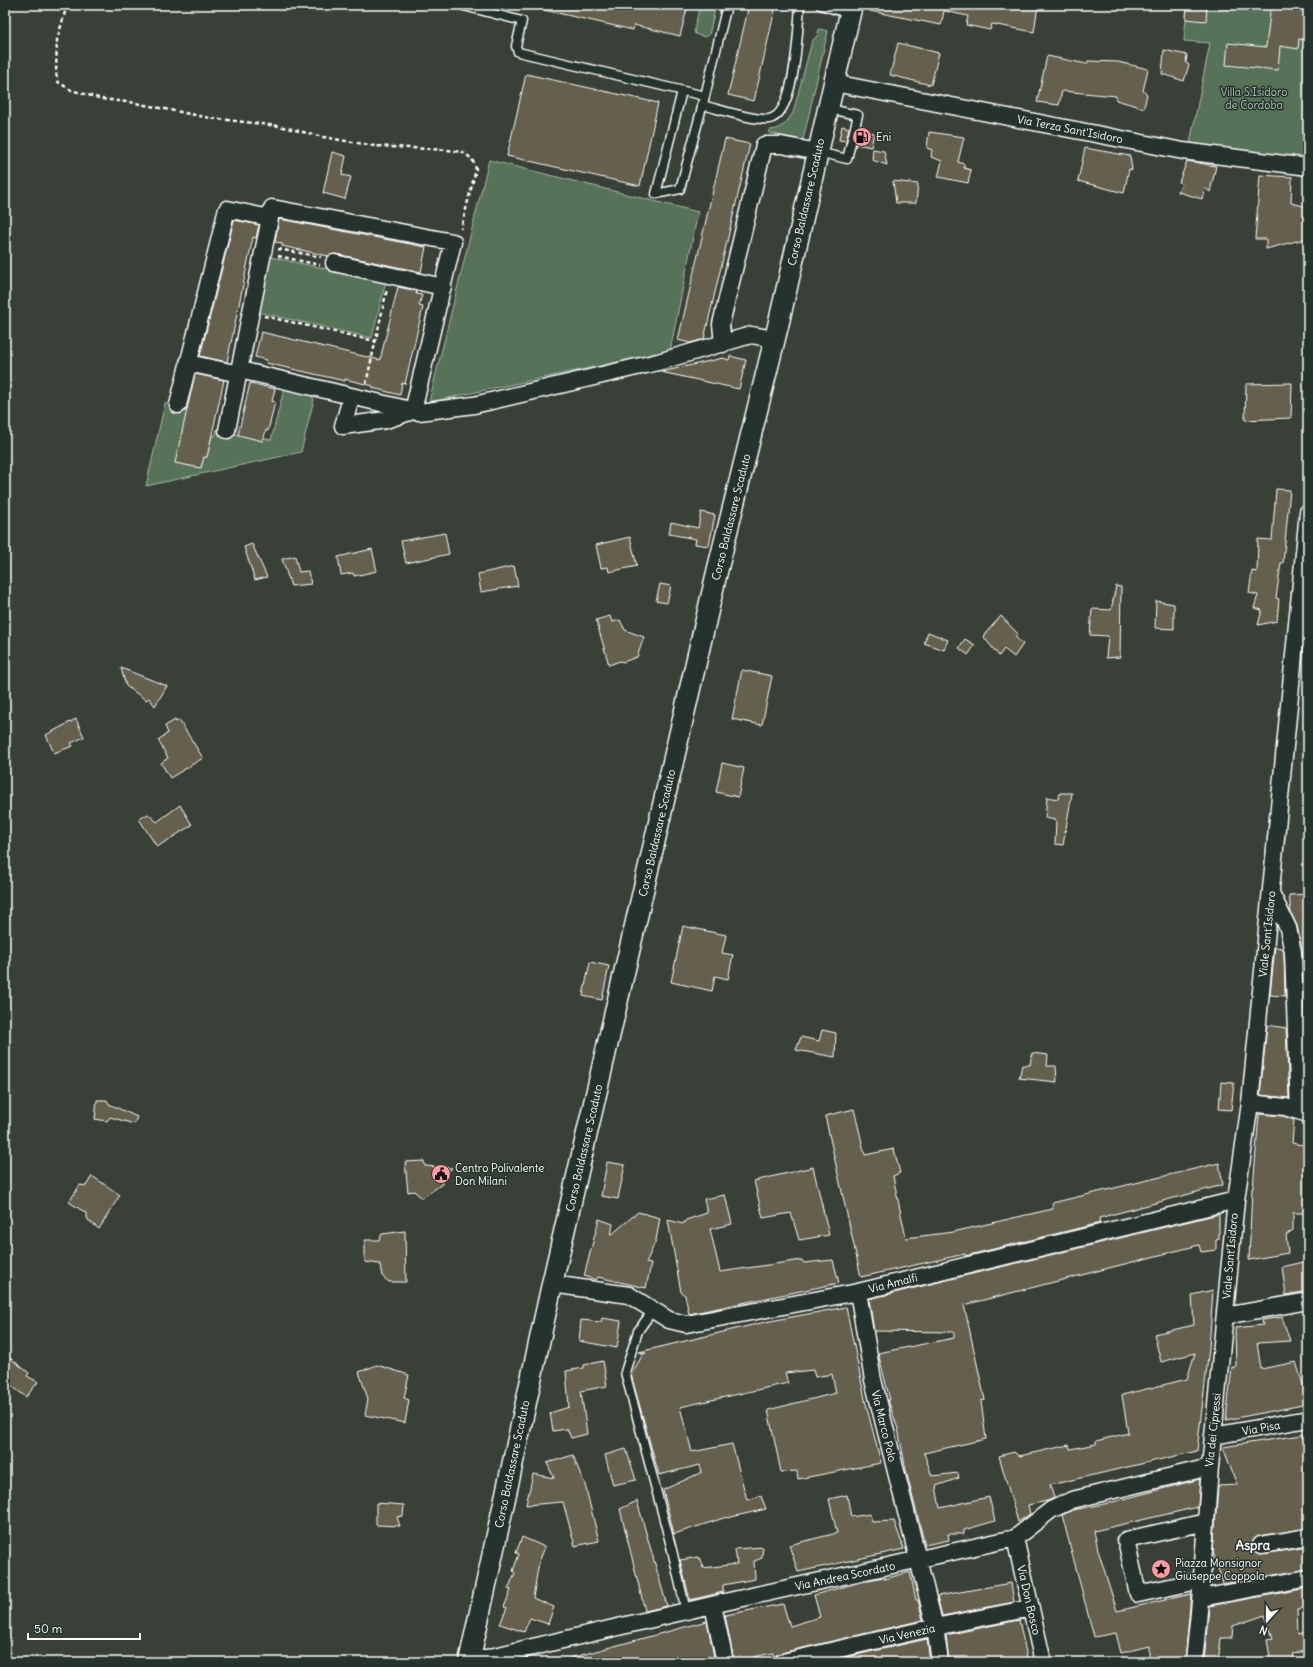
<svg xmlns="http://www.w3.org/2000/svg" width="1313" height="1667" font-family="Delius,sans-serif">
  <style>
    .green { fill: #567259; stroke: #aab8ac }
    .building { fill: #655f4e; stroke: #fff }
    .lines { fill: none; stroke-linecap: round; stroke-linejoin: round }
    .service-casing { stroke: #fff; stroke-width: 11 }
    .minor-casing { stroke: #fff; stroke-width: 19 }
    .tertiary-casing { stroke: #fff; stroke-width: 23 }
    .path { stroke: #fff; stroke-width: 2.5; stroke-dasharray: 4 3; stroke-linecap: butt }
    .service { stroke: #26332d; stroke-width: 8 }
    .minor { stroke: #26332d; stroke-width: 16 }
    .tertiary { stroke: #26332d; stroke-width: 20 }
    .labels { text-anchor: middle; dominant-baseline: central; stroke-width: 3; stroke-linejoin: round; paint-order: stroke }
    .park-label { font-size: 11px; fill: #b3c0b4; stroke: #26332d }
    .street-label { font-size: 11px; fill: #fff; stroke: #26332d }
    .poi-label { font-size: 11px; fill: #fff; stroke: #26332d; text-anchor: start }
    .quarter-label { font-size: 13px; font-weight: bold; fill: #fff; stroke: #26332d }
  </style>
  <rect width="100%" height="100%" fill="#394037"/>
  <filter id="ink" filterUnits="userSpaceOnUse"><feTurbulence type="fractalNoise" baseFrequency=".025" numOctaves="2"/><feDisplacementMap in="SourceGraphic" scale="8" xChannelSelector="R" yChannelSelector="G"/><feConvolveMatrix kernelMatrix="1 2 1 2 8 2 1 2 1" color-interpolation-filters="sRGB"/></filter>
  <g filter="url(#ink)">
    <!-- green -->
    <path class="green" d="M700 5H716L709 35 705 37 695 34 694 30Z
      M1187 5H1308V161L1190 143 1210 43 1184 41Z
      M819 29 828 31 803 140 769 133 770 130 777 129 785 124 793 113 812 41 817 36Z
      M489 160 698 212 670 351 429 402Z
      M265 256 386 281 372 338 253 311Z
      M284 389 310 395 314 399 301 452 146 486 165 403 188 409 176 463 201 468 204 457H207L212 436H215L217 429 263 441 264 438 271 440Z"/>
    <!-- building -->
    <path class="building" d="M545 5H688L680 36 634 25 633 30 544 10Z
      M749 5H776L754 101 728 95Z
      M871 5H1038L1034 32 992 24 990 30 966 25 968 16 944 11 941 25 870 11Z
      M1187 5H1207L1206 21 1186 19Z
      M1271 5H1308V40L1299 39 1298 49 1280 46 1278 70 1226 65 1228 43 1266 47Z
      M898 43 939 53 931 85 890 75Z
      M1164 50 1187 55 1186 63 1189 65 1184 81 1162 74Z
      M1047 56 1087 64 1088 61 1118 62 1148 69 1143 91 1147 94 1144 108 1116 100V96L1062 91 1059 105 1037 102Z
      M526 74 658 103 640 186 507 156Z
      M842 126 849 128 846 141 839 140Z
      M860 130 874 133 871 147 856 144Z
      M929 132 964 137 958 162 964 164V168L971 170 968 183 938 177 942 161 931 157 932 150 927 148Z
      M725 139 750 144 704 339 690 343 678 340Z
      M1085 148 1130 156 1132 170 1129 169 1124 193 1078 181Z
      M873 149 884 151 887 165 872 160Z
      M332 152 346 156 342 175 351 177 345 199 323 193Z
      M1187 161 1216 166 1210 192 1205 188 1202 199 1178 192 1182 184 1179 182Z
      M1260 175 1292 177 1291 203 1308 207V238L1266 249V239H1255Z
      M893 181 918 184 916 203H896Z
      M279 219 426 247 421 272 336 254 328 256 282 246V243L275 242Z
      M234 220 259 225 256 238 253 237 227 362 200 356Z
      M398 287 417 291 416 294 422 295 419 306 423 307 405 384 402 383 400 395 373 388V386L345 379V381L266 363 267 360 255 357 261 332 380 360Z
      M730 356 746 360 739 389 661 372 723 358 729 360Z
      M195 374 224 380 207 457H204L201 468 175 463Z
      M250 383 275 389 272 401 275 402 268 431 266 430 263 441 238 435Z
      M1292 383 1291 418 1245 420 1246 384Z
      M1276 489 1290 490 1283 563H1281L1276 598 1279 599 1277 621 1258 625 1262 610 1254 608 1258 595 1249 593 1252 571 1257 572 1258 539 1272 540Z
      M701 512 715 515 709 546 695 544 696 539 669 534 671 522 698 528Z
      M445 533 449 554 406 563 401 541Z
      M630 537 637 566 609 572 608 567 601 568 596 545Z
      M252 544 267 577 255 580 244 547Z
      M372 549 377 571 354 576 353 573 341 575 338 557Z
      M295 556 299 572 308 571 311 584 291 586 282 559Z
      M514 566 518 586 481 592 478 574Z
      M660 584 671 586 667 603 656 601Z
      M1116 586 1121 587 1120 657 1106 658 1108 636 1090 635 1092 609 1111 610Z
      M1156 601 1174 604V629L1155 628Z
      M610 616 612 622 620 620 625 630 644 637 637 657 623 662 620 661 609 665 596 620Z
      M1001 616 1018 634 1015 637 1023 644 1014 657 1004 649 999 656 983 636Z
      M928 632 948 640 944 650 924 643Z
      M965 639 975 645 968 655 959 648Z
      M121 668 167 686 155 706 149 698 146 700 126 686Z
      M742 670 772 676 762 725 732 719Z
      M76 719 84 737 71 743 73 746 54 753 46 735Z
      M175 720 176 722 179 720 203 758 170 778 161 763 168 758 158 740 168 733 165 726Z
      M722 763 744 768 738 797 716 792Z
      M1060 793H1072L1063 845 1055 844 1056 820 1045 818 1047 797 1058 799Z
      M180 805 192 825 157 847 139 819 148 814 157 822Z
      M1308 894V998H1304L1302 950 1297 926 1291 913 1289 895Z
      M683 926 726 935 722 953 733 955 728 979 715 976 712 991 671 982Z
      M1275 947 1282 948 1284 953 1285 996 1270 995Z
      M590 962 609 966 602 1000 583 996Z
      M1267 1025 1286 1028 1289 1098 1260 1095Z
      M822 1030 836 1033 835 1057 796 1050 801 1037 819 1041Z
      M1306 1032H1308V1098Z
      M1032 1053 1048 1055 1047 1066H1056L1057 1082 1019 1078 1022 1065H1030Z
      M1221 1082 1234 1083 1231 1110 1219 1109Z
      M97 1100H107L109 1104 137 1117 134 1124 110 1117 107 1121 95 1119Z
      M854 1109 865 1155 894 1149 900 1173 893 1176 906 1238 953 1232 1026 1215 1053 1209 1052 1203 1219 1163 1223 1185 1099 1218 1100 1223 965 1256V1254L861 1277 825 1116Z
      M1259 1114 1283 1116 1294 1120 1292 1143 1308 1146V1213H1293V1230L1286 1235 1288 1253 1249 1260 1252 1188H1253Z
      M424 1161 425 1166 452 1168 441 1180 442 1184 422 1198 414 1191 408 1192 405 1162Z
      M607 1162 625 1165 618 1199 601 1196Z
      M813 1167 829 1235 799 1240 791 1213 763 1218 754 1181Z
      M92 1176 120 1195 99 1229 88 1220 86 1213 69 1202 80 1185 86 1186Z
      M725 1195 732 1224 710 1229 720 1272 802 1260 804 1263 833 1260 839 1283 689 1314 685 1295 681 1292 668 1220 683 1224 686 1220 707 1213 704 1199Z
      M638 1212 660 1218 656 1240 646 1263 651 1264 646 1288 598 1277 596 1280 584 1276 599 1219 613 1224 611 1235Z
      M1219 1214V1239L1216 1240V1250L1201 1252 1199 1245 964 1305 985 1400 981 1401 986 1439 924 1453 932 1476 958 1473 959 1478 936 1486 940 1508 989 1497 995 1521 964 1530V1534H948L949 1540 925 1545 907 1475 898 1429 888 1400H890L878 1353 954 1338V1332L874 1331 869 1299Z
      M405 1231 406 1282H389L382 1276 380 1264 365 1262V1240H379L382 1234Z
      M1308 1261V1291L1286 1295 1282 1267Z
      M1213 1290 1209 1349 1197 1451 1050 1485 1054 1498 1047 1501 1028 1505 1030 1514 1018 1522 999 1456 1014 1452 1019 1456 1069 1445 1070 1449 1096 1444V1441L1128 1433 1122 1395 1187 1379 1195 1353 1161 1362 1154 1334 1194 1325 1192 1295Z
      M846 1307 866 1404 881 1463 798 1479 797 1471 781 1472 768 1410 836 1393 832 1374 815 1377 813 1370 785 1373 788 1383 680 1407 692 1452 732 1444 747 1500 761 1496 766 1509 727 1518V1517L674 1534 663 1490 702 1472 700 1465 659 1475 631 1375 643 1354 646 1353 639 1352 765 1322Z
      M1282 1317 1290 1341 1257 1343 1261 1369 1296 1362 1304 1388 1308 1387V1404L1226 1420 1232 1367H1236L1235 1328 1263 1325 1262 1320Z
      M602 1318 621 1321 617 1348 579 1341 581 1320 601 1322Z
      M5 1354 29 1373 27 1376 38 1382 26 1397 5 1381Z
      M603 1361 607 1386 581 1391 587 1434 571 1438 567 1429 553 1431 550 1413 569 1407 566 1371 584 1368V1365Z
      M377 1365 409 1375 404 1398 409 1400 405 1423 365 1415 368 1399 359 1372Z
      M1308 1434V1528L1259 1536 1255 1538 1252 1546 1254 1551 1262 1554 1308 1547V1569L1223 1584 1213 1552 1218 1486 1237 1485 1223 1447Z
      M626 1449 636 1480 613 1485 605 1455Z
      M573 1455 583 1481H584L599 1541 575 1546 563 1502 526 1505 533 1474 554 1478 547 1463Z
      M1200 1479 1198 1507 1094 1531 1098 1550 1117 1611 1191 1594 1185 1662H1149V1646L1121 1653 1116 1633 1094 1637 1062 1515 1073 1510 1109 1503Z
      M847 1495 851 1517 870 1514 872 1522 894 1521 904 1549 798 1572 789 1545 837 1533 829 1499Z
      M637 1501 667 1606 645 1611 620 1509Z
      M376 1503 404 1505 403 1516 397 1517 400 1526 376 1525Z
      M522 1537 545 1547 539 1562 533 1598 554 1607 548 1624 530 1618 524 1632 500 1624 507 1608 504 1607 511 1590 508 1589 515 1573 513 1571 519 1554 516 1553Z
      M763 1547 762 1558 754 1561 755 1579 723 1585V1592L690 1600 680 1560 699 1557 703 1568 737 1564 735 1549Z
      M910 1572 916 1600H918L923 1620 781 1653 776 1655 774 1662 773 1653 734 1661 725 1615 783 1604 790 1626 820 1617 814 1595 868 1580 884 1577V1579Z
      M1011 1583 1014 1602 942 1616 937 1596Z
      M1308 1588V1607L1297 1609 1298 1634 1308 1632V1651L1292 1653 1294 1662H1271L1267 1640 1273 1639 1265 1615 1233 1626 1232 1638H1221L1218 1662H1204L1209 1606Z
      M1019 1620 1028 1662H949L946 1635Z
      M707 1621 715 1662H571L570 1658Z
      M927 1639 930 1662H825Z"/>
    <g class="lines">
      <defs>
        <path id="service" d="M460 5 522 21 516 46 518 52 705 96 680 189 656 194 682 91
          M820 5 850 14
          M705 96 727 5
          M702 105C719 109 753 121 769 119 796 115 798 28 800 5
          M818 152 847 159 858 115 829 109
          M653 1310 638 1331 625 1372 672 1550 686 1611"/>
        <path id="minor" d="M834 83 1183 151 1308 167
          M334 263 443 287
          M723 344 721 324 764 145H781L818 152
          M188 363 239 374
          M240 370 419 412 474 405 658 362 751 335 775 339
          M178 405 227 209 270 218 272 208 453 242 413 411 386 420 343 426 351 398
          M227 430 270 218
          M1271 893 1288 928 1293 952 1299 1111
          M1250 1103 1285 1107 1308 1114
          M552 1284 629 1295 669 1320 686 1324 858 1292 1236 1200
          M858 1292 873 1380 935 1627 940 1662
          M1225 1316 1308 1301
          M1213 1436 1308 1419
          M1015 1538 1043 1662
          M1261 1545 1308 1537
          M1202 1580 1138 1594 1126 1540 1206 1522
          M1201 1598 1308 1578
          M713 1605 725 1662
          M469 1662 716 1604 1015 1538 1051 1510 1072 1500 1210 1467
          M783 1662 935 1627 1031 1608
          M1194 1662 1201 1591 1210 1467 1236 1200 1250 1103 1308 512"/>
        <path id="tertiary" d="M469 1662 552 1284 717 572 778 326 852 5"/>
      </defs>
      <!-- service casing -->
      <use href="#service" class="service-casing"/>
      <!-- minor casing -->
      <use href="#minor" class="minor-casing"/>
      <!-- tertiary casing -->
      <use href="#tertiary" class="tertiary-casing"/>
      <!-- path -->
      <path class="path" d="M67 5 57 40 56 73 58 82 71 90 102 99 135 103 210 118 279 126 323 137 375 146 447 150 463 152 472 159 476 169 461 229
        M278 249 321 257
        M278 256 320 265
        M264 316 375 341
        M366 384 387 289"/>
      <!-- service -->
      <use href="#service" class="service"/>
      <!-- minor -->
      <use href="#minor" class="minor"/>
      <!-- tertiary -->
      <use href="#tertiary" class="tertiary"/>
    </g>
  </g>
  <!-- icons -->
  <defs>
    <symbol id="fuel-disc" viewBox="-11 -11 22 22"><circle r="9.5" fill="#ff9aa2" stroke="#26332d"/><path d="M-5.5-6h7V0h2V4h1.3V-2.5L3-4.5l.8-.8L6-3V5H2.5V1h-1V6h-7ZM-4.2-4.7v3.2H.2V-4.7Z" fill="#111"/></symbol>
    <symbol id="civic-disc" viewBox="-11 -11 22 22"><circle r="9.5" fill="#ff9aa2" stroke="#26332d"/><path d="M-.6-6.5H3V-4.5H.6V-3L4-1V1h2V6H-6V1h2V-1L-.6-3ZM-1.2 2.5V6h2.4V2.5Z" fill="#111"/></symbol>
    <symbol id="sight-disc" viewBox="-11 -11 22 22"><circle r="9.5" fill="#ff9aa2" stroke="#26332d"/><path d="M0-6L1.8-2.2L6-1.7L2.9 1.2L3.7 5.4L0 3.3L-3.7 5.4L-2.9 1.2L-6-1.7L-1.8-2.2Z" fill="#111"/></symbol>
  </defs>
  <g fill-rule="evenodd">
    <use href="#fuel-disc" x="851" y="126" width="22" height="22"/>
    <use href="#civic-disc" x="430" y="1163" width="22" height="22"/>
    <use href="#sight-disc" x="1150" y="1558" width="22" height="22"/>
  </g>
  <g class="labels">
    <!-- park labels -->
    <g class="park-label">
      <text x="1254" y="92">Villa S.Isidoro<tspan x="1254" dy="13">de Cordoba</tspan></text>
    </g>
    <!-- street labels -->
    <g class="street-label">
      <text transform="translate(1070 129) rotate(11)">Via Terza Sant'Isidoro</text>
      <text transform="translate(806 202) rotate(-77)">Corso Baldassare Scaduto</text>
      <text transform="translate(731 517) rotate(-76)">Corso Baldassare Scaduto</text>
      <text transform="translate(657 833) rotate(-77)">Corso Baldassare Scaduto</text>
      <text transform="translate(1267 934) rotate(-84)">Viale Sant'Isidoro</text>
      <text transform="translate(584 1148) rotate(-77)">Corso Baldassare Scaduto</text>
      <text transform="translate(1230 1256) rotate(-85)">Viale Sant'Isidoro</text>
      <text transform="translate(893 1283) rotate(-14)">Via Amalfi</text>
      <text transform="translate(884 1426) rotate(76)">Via Marco Polo</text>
      <text transform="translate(1261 1428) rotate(-10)">Via Pisa</text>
      <text transform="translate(1213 1430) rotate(-84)">Via dei Cipressi</text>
      <text transform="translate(512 1464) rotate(-78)">Corso Baldassare Scaduto</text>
      <text transform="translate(845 1576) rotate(-12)">Via Andrea Scordato</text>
      <text transform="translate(1029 1600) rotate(77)">Via Don Bosco</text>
      <text transform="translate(907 1634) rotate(-13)">Via Venezia</text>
    </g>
    <!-- poi labels -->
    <g class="poi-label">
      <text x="876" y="137">Eni</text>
      <text x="455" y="1168">Centro Polivalente<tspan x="455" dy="13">Don Milani</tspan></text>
      <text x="1175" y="1563">Piazza Monsignor<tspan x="1175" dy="13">Giuseppe Coppola</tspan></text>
    </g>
    <!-- quarter labels -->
    <g class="quarter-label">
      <text x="1253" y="1545">Aspra</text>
    </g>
  </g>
  <!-- margin -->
  <rect width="1313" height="1667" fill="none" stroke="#26332d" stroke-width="20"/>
  <rect x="10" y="10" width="1293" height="1647" fill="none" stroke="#fff" stroke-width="1.5" filter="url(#ink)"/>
  <!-- north arrow -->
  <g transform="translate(1267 1621) rotate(201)" stroke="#26332d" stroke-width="3" paint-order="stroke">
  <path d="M0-3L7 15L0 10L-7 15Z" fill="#ffffff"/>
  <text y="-6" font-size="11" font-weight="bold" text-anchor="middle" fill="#ffffff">N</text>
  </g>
  <!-- scale -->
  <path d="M28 1633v6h112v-6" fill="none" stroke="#ffffff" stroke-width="2"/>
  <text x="34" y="1633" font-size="12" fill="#ffffff" stroke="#26332d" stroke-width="3" paint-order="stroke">50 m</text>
</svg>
